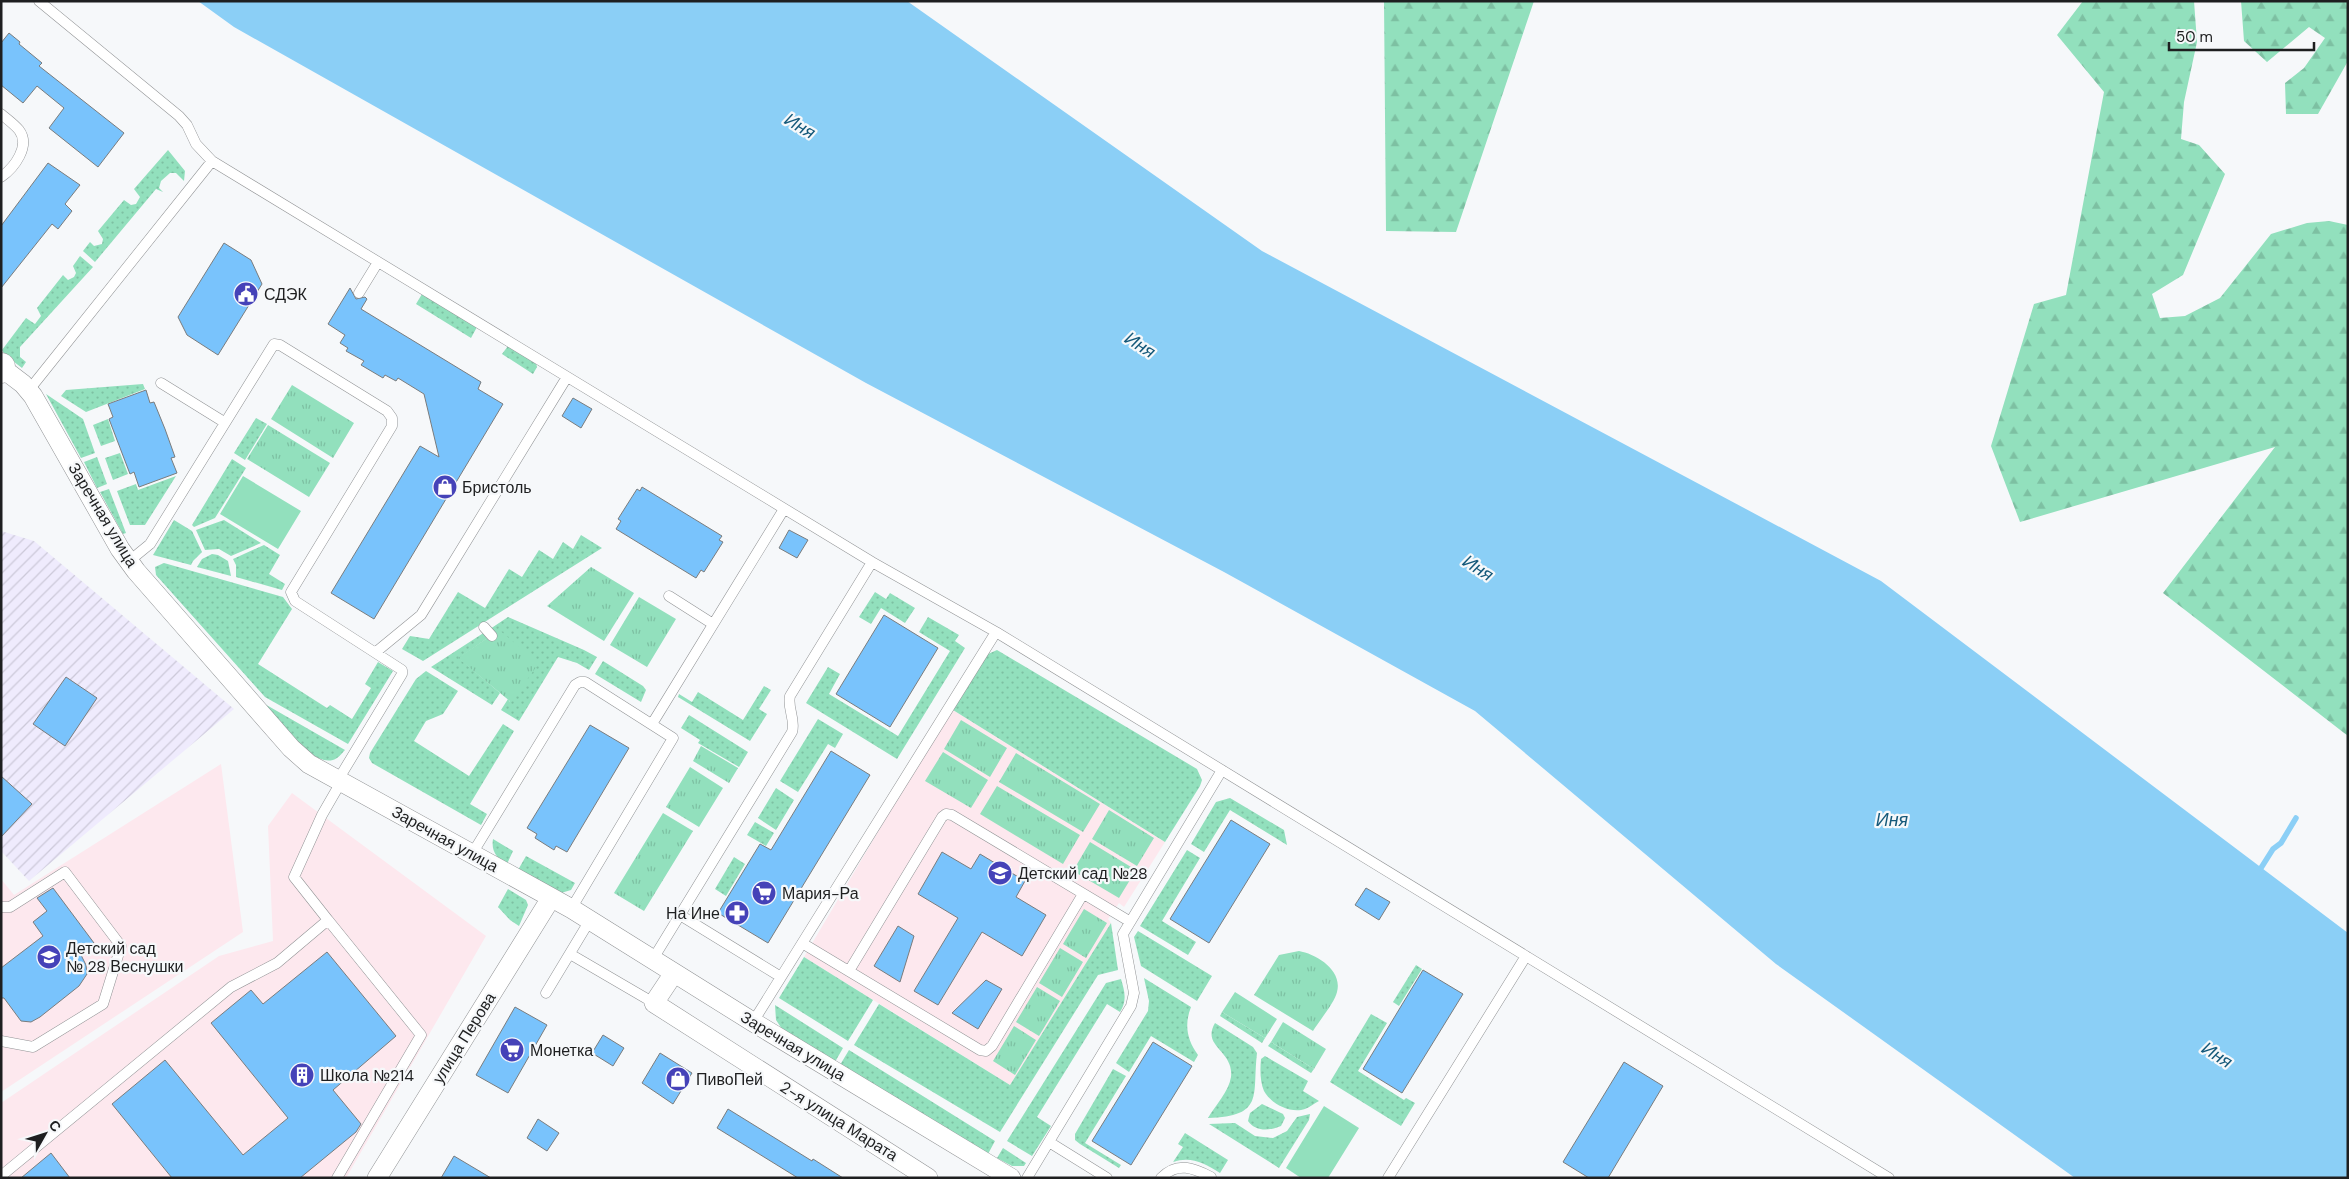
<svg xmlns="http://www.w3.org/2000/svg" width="2349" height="1179" font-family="'DM Sans',sans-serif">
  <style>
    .industrial { fill: url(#industrial-furrows) }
    .education { fill: #fde8ee }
    .grass { fill: url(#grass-dots) }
    .forest { fill: url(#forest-firs) }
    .park { fill: url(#park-tufts) }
    .garden { fill: #92e0bd }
    .water { fill: #8bcff6 }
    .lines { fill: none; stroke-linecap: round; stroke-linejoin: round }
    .stream { stroke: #8bcff6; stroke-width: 5.5 }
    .building { fill: #79c3fc; stroke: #7a7c7d }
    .lane-casing { stroke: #919395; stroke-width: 11 }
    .street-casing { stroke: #919395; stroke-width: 20 }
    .secondary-casing { stroke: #919395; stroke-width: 29 }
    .lane { stroke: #fff; stroke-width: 10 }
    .street { stroke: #fff; stroke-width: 19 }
    .secondary { stroke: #fff; stroke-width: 28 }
    .labels { text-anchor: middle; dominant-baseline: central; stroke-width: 4.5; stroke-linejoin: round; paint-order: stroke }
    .poi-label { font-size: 16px; fill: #1e1f20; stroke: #f6f8fa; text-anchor: start }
    .street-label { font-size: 16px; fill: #1e1f20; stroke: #f6f8fa }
    .water-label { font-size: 18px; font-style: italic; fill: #15597a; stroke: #f6f8fa }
  </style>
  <defs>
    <pattern id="industrial-furrows" width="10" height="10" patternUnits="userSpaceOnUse" patternTransform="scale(1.25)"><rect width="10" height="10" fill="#efebfd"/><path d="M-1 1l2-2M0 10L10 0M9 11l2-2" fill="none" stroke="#ccc9d9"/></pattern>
    <pattern id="grass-dots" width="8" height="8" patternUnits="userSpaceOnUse" patternTransform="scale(1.25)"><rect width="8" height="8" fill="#92e0bd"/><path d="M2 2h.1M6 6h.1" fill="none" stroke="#7dc0a2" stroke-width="1.8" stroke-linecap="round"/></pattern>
    <pattern id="forest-firs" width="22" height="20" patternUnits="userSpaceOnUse" patternTransform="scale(1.25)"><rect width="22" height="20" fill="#92e0bd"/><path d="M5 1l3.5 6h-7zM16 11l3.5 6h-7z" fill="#7dc0a2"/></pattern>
    <pattern id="park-tufts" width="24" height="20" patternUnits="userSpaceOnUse" patternTransform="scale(1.25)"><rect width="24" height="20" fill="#92e0bd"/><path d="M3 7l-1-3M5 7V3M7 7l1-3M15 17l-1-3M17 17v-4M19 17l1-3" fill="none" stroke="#7dc0a2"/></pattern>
  </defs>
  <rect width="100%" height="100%" fill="#f6f8fa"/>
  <!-- industrial -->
  <path class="industrial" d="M1 531 34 541 234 709 29 881 1 851Z"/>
  <!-- education -->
  <path class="education" d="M953 710 1165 842 1124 907 1119 903 1113 912 1108 919 1111 923 1010 1085 804 957 898 798Z
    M221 764 243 932 1 1092V879L14 895Z
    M292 793 486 936 346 1178H1V1103L219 956 273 941 268 826Z"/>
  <!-- grass -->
  <path class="grass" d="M168 150 185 171 184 181 176 173H170L161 181 159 188 163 192 156 189 95 262 83 251 90 242 94 246 102 244 103 239 98 231 124 200 131 205 136 204 140 197 134 189Z
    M80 256 93 267 20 347V357L26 362 22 368 5 355 2 350 26 318 35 324 41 316 37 308 63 275 68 280 74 277 76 273 73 266Z
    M422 294 477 327 471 338 416 304Z
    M508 346 536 363 537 367 533 374 502 354Z
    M143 384 145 389 86 412 61 396 66 390Z
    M46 394 83 419 95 453 81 458Z
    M256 418 267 424 245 460 234 453Z
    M108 419 115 441 101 446 93 425Z
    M120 453 128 474 113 480 105 458Z
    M97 457 107 484 97 488 84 462Z
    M232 459 246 468 215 518 194 527 192 525Z
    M176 476 145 525H130L117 491 136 484 138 490Z
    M109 489 126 533 123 534 100 492Z
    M174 520 192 531 202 552 193 561 191 565 153 555Z
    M224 520 261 543 231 556 219 549 205 550 196 530Z
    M581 535 602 548 423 661 402 649 410 636 429 639 458 592 485 608 509 569 522 577 539 550 553 559 563 542 573 549Z
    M264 545 280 555 269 574 285 584 282 590 236 577V565L233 559Z
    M212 554 218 555 228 561 231 576 197 567 202 559Z
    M164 563 283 597 292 609 258 664 327 708 330 705 352 719 371 688 365 684 378 662 393 671 348 744 265 697 156 575 155 567Z
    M875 592 886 599 890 593 915 608 905 623 881 608 871 624 859 617Z
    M508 617 584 650 597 657 589 670 577 663 558 657 519 721 501 710 508 699 510 702 494 634 490 629Z
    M928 617 959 635 955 641 965 648 897 759 806 703 828 667 840 674 829 694 898 736 950 651 919 632Z
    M485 632 489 637 459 658 500 693 492 705 431 667Z
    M997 650 1197 769 1202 780 1200 786 1165 842 953 710 988 654Z
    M603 661 643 686 646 690 641 702 595 674Z
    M426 671 458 691 443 714 426 721 414 741 469 776 503 724 514 731 470 804 487 814 481 825 372 763 369 758 370 753 416 679Z
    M764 686 771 690 759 709 767 714 750 741 678 697 679 694 692 702 698 692 743 720Z
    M263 703 345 750C343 752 340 756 337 758 314 773 276 717 263 703Z
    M689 715 748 752 739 767 698 743 700 740 681 728Z
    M818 719 843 734 835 748 828 744 798 792 780 781Z
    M776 788 794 800 776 830 758 818Z
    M1230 798 1284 830 1287 845 1230 810 1204 852 1191 844 1216 802Z
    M755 822 774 833 766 846 747 835Z
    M493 839 513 851 507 864C497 858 491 852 493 839Z
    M1187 850 1200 858 1162 921 1196 942 1188 955 1140 926Z
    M526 856 575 883 571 890 561 893 518 870Z
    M734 857 745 864 726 896 715 889Z
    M508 889 526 900 528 905 519 926 510 920 498 907Z
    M1111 923 1118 970 1098 975 1000 1132 854 1045 879 1004 1010 1085Z
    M1138 931 1212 976 1197 1001 1141 966 1134 937Z
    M804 957 873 1000 848 1041 779 998Z
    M1416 965 1422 969 1399 1006 1393 1002Z
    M1144 978 1191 1007C1184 1025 1187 1040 1198 1055L1194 1062 1151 1036 1129 1072 1116 1063 1148 1011 1149 1001Z
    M1121 979C1125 992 1127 1001 1120 1012L1107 1004 1037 1117 1051 1126 1032 1156 1007 1141 1106 983Z
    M775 1005 843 1048 835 1062 782 1029 776 1020Z
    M1222 1012 1265 1038 1262 1043 1220 1016Z
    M1371 1014 1387 1023 1358 1071 1404 1100 1406 1098 1415 1103 1401 1126 1330 1082Z
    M1215 1023 1253 1047 1257 1053C1252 1096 1265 1116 1208 1118 1215 1106 1229 1091 1231 1077 1234 1050 1201 1047 1215 1023Z
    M1271 1042 1314 1069 1311 1073 1268 1046Z
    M849 1050 995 1141 988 1154 840 1065Z
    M1265 1056 1308 1081 1303 1091 1319 1101C1315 1103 1310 1107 1305 1109 1291 1114 1271 1104 1264 1091 1260 1082 1260 1069 1261 1059Z
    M1113 1069 1126 1076 1085 1143 1121 1165 1119 1168 1080 1144 1075 1140V1134Z
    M1262 1104 1283 1114 1285 1118 1281 1126C1269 1131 1256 1132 1248 1121L1250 1113Z
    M1310 1114 1309 1120 1279 1168 1209 1124 1235 1123 1255 1136 1273 1138 1287 1131 1297 1117Z
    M1185 1133 1228 1160 1220 1173C1204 1163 1191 1156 1173 1162L1183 1147 1178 1144Z
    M1003 1148 1026 1163 1024 1166H1012L997 1158Z"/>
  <!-- forest -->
  <path class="forest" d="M1384 1H1534L1456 232 1386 231Z
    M2083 1H2194L2197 42 2184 102 2181 139 2199 145 2225 174 2183 275 2152 294 2160 318 2185 316 2220 298 2271 234 2307 223 2329 221 2348 225V736L2163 593 2275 447 2020 522 1991 446 2034 304 2066 295 2104 92 2057 35Z
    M2241 1H2348V61L2318 114H2286L2285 83 2304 68 2325 38 2309 27 2267 62 2244 41Z"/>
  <!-- park -->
  <path class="park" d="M292 385 354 423 333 458 271 419Z
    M268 425 330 463 309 497 247 459Z
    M591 567 634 593 604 641 547 606Z
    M639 597 676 619 647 667 610 645Z
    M499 630 539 663 511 702 458 658Z
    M961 720 1007 748 990 777 944 749Z
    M701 746 738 768 729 783 693 761Z
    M943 752 988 780 971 808 925 781Z
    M1016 753 1100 804 1083 832 999 782Z
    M690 767 723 788 699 827 666 807Z
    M997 786 1080 835 1063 864 980 814Z
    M1109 810 1154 838 1137 866 1092 839Z
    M663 813 693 831 644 911 614 893Z
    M1090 842 1136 870 1119 898 1073 871Z
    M1084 909 1107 923 1086 958 1063 944Z
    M1060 948 1083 962 1062 997 1039 983Z
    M1299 951C1316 954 1343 970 1337 992 1335 1002 1319 1021 1313 1031L1254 995 1279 955Z
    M1037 987 1060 1001 1039 1036 1016 1022Z
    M1235 992 1277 1019 1265 1038 1222 1012Z
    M1283 1022 1326 1049 1314 1069 1271 1042Z
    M1014 1026 1036 1040 1015 1075 993 1061Z"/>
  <!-- garden -->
  <path class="garden" d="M243 476 301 511 278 549 220 514Z
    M1324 1106 1359 1128 1328 1178H1301L1286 1168Z"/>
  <!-- water -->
  <path class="water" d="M198 1H907L1262 251 1881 581 2348 933V1178H2075L1776 964 1475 711 1224 572 866 383 234 27Z"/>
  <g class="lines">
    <!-- stream -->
    <path class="stream" d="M2261 868 2273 849 2281 843 2296 818"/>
  </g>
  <!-- building -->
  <path class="building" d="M9 33 20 42 19 44 42 63 39 66 124 133 98 167 49 128 64 108 37 86 23 103 1 85V43Z
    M48 163 80 185 65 204 72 211 58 229 52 224 1 288V226Z
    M224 243 251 260 262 284 218 355 187 335 178 317Z
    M350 288 356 299 365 297 367 299 361 309 481 382 478 389 503 404 374 619 331 593 420 446 439 457 424 394 398 378 396 381 385 375 383 378 361 365 364 361 346 351 348 348 340 343 345 335 328 324Z
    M146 390 150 403 154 402 165 429 175 457 171 458 177 473 139 487 134 472 130 474 109 419 113 417 108 404Z
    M573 398 592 409 581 428 562 416Z
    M642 487 722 536 719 540 723 542 704 572 701 570 696 578 616 529 621 521 618 519 637 489 640 491Z
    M789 530 808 540 797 558 779 548Z
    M884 615 938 648 890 727 836 694Z
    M66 677 97 698 65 746 33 724Z
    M590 725 629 748 567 852 556 846 554 850 535 838 537 834 527 828Z
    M831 751 870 775 768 943 718 913 760 844 771 850Z
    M1 776 32 804 1 837Z
    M1231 820 1270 844 1209 943 1170 919Z
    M942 852 971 869 980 854 1025 881 1016 897 1046 915 1022 956 982 932 938 1005 914 991 958 918 918 894Z
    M53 888 94 943 80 953 86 965 87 974 79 986 40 1017 31 1022 21 1021 4 998H1V968L43 936 33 922 47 911 37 898Z
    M1366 888 1390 902 1379 920 1355 905Z
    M898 926 914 936 900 982 874 966Z
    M327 952 396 1036 333 1090 361 1124 356 1132 300 1178H172L112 1104 165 1060 243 1155 288 1118 211 1023 251 990 263 1004Z
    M1423 970 1463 994 1402 1093 1363 1069Z
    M986 980 1002 989 978 1029 952 1013Z
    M515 1007 547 1025 508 1093 476 1075Z
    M603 1035 624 1048 613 1066 592 1053Z
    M1153 1042 1192 1066 1131 1165 1092 1141Z
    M660 1053 692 1073 673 1104 642 1083Z
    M1624 1062 1663 1086 1608 1178H1589L1563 1162Z
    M728 1109 812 1161 813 1159 843 1178H798L717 1128Z
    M538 1119 559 1133 547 1151 527 1138Z
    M51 1153 70 1178H21Z
    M454 1156 491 1178H441Z"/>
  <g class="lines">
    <defs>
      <path id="lane" d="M39 1 179 116 187 125 196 144 212 161 872 562 996 632 1889 1178
        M1 114C7 119 14 124 19 130 31 146 14 168 1 177
        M359 293 378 262
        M161 383 224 422
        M29 390 212 161
        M128 562 150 544 274 344 280 345 387 411 392 418V426L291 592 295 601 402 670V674L338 780
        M669 596 713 624
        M484 627 492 636
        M376 652 421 615 567 377
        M652 724 784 509
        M472 854 575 685 580 682H585L673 738 571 909
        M1 907H10L65 872 121 946 103 1004 33 1047 1 1041
        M680 915 781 977
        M328 920 421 1035 337 1178
        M802 943 980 1050 986 1051 992 1046 1083 894
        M570 954 654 1003
        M653 959 792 732C796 720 787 708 790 696L872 562
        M849 971 942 817 946 814 952 815 1129 921
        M546 993 590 920
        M753 1022 996 632
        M1049 1142 1107 1178
        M1 1176 231 987 277 963 328 920 294 877 322 815 341 782
        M1027 1178 1131 1006 1134 993 1123 934 1222 770
        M1161 1178C1177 1161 1194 1168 1211 1177
        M1388 1178 1526 956"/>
      <path id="street" d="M2 368 23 384 33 396 120 549 136 571 291 748 309 764 572 909 753 1022 1011 1178
        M674 973 654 1003 928 1178
        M377 1178 551 898"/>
      <path id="secondary" d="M1 367V369"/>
    </defs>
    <!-- lane casing -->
    <use href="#lane" class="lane-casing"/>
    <!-- street casing -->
    <use href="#street" class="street-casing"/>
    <!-- secondary casing -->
    <use href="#secondary" class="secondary-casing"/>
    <!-- lane -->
    <use href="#lane" class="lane"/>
    <!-- street -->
    <use href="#street" class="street"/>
    <!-- secondary -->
    <use href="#secondary" class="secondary"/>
  </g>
  <!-- icons -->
  <defs>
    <symbol id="civic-disc" viewBox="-11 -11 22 22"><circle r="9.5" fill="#4542b8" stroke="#f6f8fa"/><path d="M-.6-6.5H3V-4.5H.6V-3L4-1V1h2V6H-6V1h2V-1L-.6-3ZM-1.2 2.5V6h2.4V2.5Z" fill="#fff"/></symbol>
    <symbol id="shop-disc" viewBox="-11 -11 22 22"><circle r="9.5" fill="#4542b8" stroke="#f6f8fa"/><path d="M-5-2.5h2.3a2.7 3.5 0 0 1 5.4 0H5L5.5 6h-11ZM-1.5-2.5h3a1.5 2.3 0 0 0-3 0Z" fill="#fff"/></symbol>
    <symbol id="school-disc" viewBox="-11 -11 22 22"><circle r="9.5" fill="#4542b8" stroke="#f6f8fa"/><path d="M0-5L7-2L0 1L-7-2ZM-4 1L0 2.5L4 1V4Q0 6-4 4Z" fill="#fff"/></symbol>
    <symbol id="supermarket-disc" viewBox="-11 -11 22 22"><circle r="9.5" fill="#4542b8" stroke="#f6f8fa"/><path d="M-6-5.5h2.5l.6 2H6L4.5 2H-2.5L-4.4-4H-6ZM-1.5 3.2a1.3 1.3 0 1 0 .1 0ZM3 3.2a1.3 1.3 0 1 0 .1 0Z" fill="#fff"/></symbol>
    <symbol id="pharmacy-disc" viewBox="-11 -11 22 22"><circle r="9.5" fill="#4542b8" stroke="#f6f8fa"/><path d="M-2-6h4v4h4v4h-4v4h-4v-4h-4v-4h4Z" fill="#fff"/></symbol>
    <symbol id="building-disc" viewBox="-11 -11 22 22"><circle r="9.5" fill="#4542b8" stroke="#f6f8fa"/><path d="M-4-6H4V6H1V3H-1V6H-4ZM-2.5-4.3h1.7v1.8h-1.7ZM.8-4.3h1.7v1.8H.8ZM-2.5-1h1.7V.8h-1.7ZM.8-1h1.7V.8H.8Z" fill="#fff"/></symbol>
  </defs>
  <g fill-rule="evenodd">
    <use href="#civic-disc" x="232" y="280" width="28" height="28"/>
    <use href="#shop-disc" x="431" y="473" width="28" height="28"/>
    <use href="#school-disc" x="986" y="859" width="28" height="28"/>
    <use href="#supermarket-disc" x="750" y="879" width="28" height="28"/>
    <use href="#pharmacy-disc" x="723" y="899" width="28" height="28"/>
    <use href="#school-disc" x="35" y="943" width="28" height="28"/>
    <use href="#supermarket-disc" x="498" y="1036" width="28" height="28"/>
    <use href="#building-disc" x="288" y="1061" width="28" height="28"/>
    <use href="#shop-disc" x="664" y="1065" width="28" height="28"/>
  </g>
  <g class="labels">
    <!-- poi labels -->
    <g class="poi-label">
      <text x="264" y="294">СДЭК</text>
      <text x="462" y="487">Бристоль</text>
      <text x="1018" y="873">Детский сад №28</text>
      <text x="782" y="893">Мария-Ра</text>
      <text x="720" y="913" text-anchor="end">На Ине</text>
      <text x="66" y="948">Детский сад<tspan x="66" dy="18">№ 28 Веснушки</tspan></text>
      <text x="530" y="1050">Монетка</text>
      <text x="320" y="1075">Школа №214</text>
      <text x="696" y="1079">ПивоПей</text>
    </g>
    <!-- street labels -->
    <g class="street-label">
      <text transform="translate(103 515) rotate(59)">Заречная улица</text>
      <text transform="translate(445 839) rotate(29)">Заречная улица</text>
      <text transform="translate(464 1038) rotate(-58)">улица Перова</text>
      <text transform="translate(793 1046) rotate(31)">Заречная улица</text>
      <text transform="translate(839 1121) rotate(32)">2-я улица Марата</text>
    </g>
    <!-- water labels -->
    <g class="water-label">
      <text transform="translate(800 126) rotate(31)">Иня</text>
      <text transform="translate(1140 345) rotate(33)">Иня</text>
      <text transform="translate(1478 568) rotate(33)">Иня</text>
      <text x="1892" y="820">Иня</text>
      <text transform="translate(2217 1055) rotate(33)">Иня</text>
    </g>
  </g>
  <!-- border -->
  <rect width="2349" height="1179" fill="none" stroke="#1e1f20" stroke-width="5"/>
  <!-- north arrow -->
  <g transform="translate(45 1134) rotate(51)" stroke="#f6f8fa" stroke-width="4" paint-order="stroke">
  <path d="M0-4L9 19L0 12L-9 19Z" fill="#1e1f20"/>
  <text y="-8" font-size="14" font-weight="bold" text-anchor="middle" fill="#1e1f20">С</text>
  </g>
  <!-- scale -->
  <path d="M2169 42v8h145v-8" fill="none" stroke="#1e1f20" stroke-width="2.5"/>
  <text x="2176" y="42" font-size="15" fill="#1e1f20" stroke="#f6f8fa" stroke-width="4" paint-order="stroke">50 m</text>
</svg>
